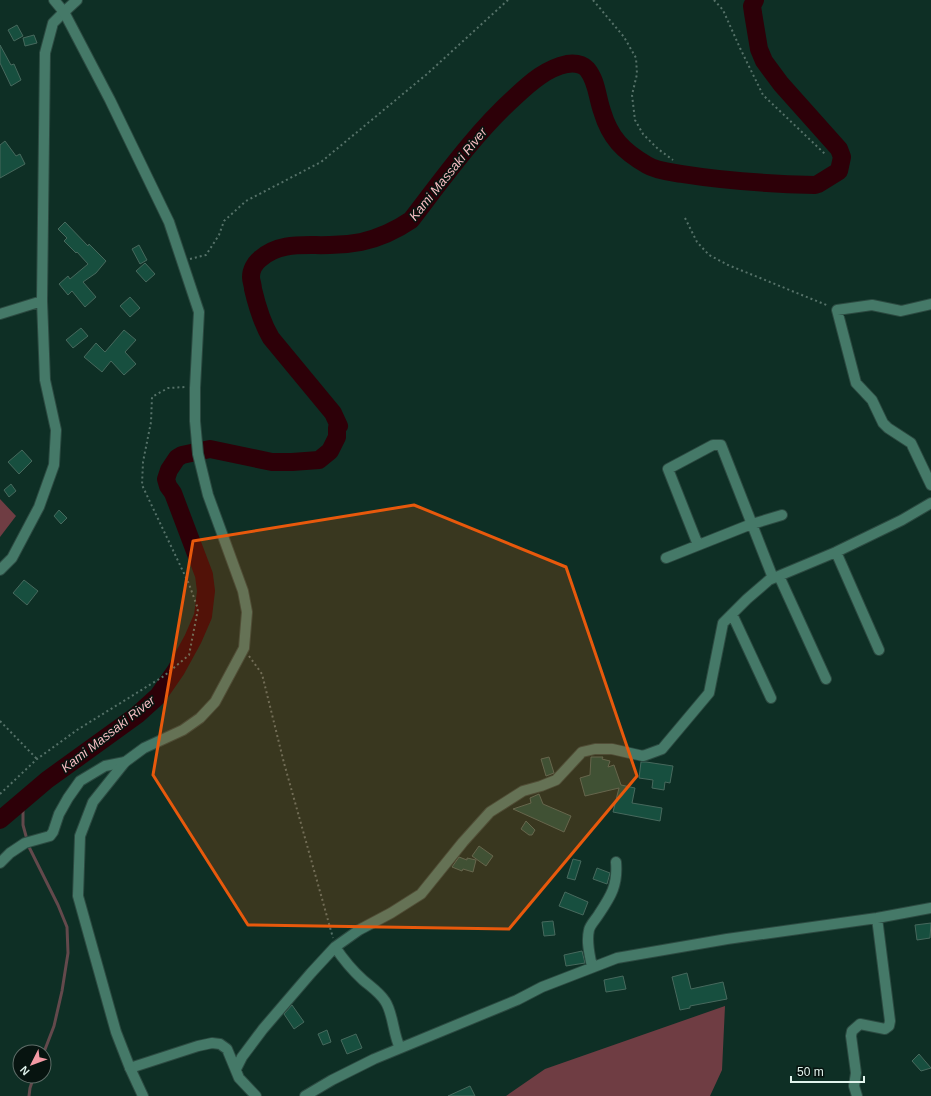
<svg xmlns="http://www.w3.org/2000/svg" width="931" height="1096" font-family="Helvetica,sans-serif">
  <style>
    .green { fill: #6f3d43 }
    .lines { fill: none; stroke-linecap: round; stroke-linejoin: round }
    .stream { stroke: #63494c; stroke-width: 3 }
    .river { stroke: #2d0008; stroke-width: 18 }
    .building { fill: #174f3f; stroke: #47695d }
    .minor-casing { stroke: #2c4a41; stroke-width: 12 }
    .tertiary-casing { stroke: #2c4a41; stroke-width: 12 }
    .path { stroke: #567269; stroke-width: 2; stroke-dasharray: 2 3; stroke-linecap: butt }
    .minor { stroke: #457968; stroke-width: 10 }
    .tertiary { stroke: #457968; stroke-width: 10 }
    .marked { fill: #e8590c; fill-opacity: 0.2; stroke: #e8590c; stroke-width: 3; stroke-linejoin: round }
    .labels { text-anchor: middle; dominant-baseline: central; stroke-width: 3; stroke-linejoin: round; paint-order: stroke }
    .water-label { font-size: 13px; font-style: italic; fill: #f7bdc2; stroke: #071410 }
  </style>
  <rect width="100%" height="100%" fill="#0e2f25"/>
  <!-- green -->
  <path class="green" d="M0 499 16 516 0 537Z
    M725 1006 722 1070 710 1096H506L545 1069Z"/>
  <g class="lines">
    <!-- stream -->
    <path class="stream" d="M23 802V825L29 847 58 905 67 927 68 953 62 991 54 1026 44 1052
      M29 1096 30 1088 34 1076"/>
    <!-- river -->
    <path class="river" d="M0 820 47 780 137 715 158 696 176 670 193 639 203 616 206 591 204 575 173 493 168 486 166 479 169 470 177 458 182 455 210 449 272 462H292L319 460 330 451 337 437V428L339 426 333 413 271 338C262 323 257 306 253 289 253 285 251 281 251 277 251 270 255 263 260 259 280 241 306 246 330 245 340 245 351 244 361 242 379 238 395 231 411 220 444 177 476 132 516 96 531 82 547 68 567 64 574 63 582 64 587 69 597 81 597 97 602 111 610 138 623 151 647 165 657 171 671 172 682 174 726 181 771 184 815 185L818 184 839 171 842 157 839 149 781 84 764 61 759 49 753 13 752 6 755 0"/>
  </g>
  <!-- building -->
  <path class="building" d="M17 25 23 36 14 41 8 30Z
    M34 35 37 43 25 46 23 38Z
    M0 45 11 65 14 64 21 80 11 86 0 63Z
    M5 141 16 156 20 154 25 164 0 178V145Z
    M65 222 88 246 89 244 106 261 96 273 83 282 96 297 85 307 72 291 68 295 59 284 68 276 70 279 88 264 77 252 76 253 64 241 67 238 58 229Z
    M139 245 147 260 140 264 132 249Z
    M145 263 155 274 146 282 136 271Z
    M130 297 140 308 130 317 120 306Z
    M81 328 88 336 73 348 66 340Z
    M124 330 136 340 125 352 136 364 124 375 111 361 102 372 84 357 96 343 105 352Z
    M22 450 32 461 19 474 8 462Z
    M11 484 16 491 9 497 4 490Z
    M59 510 67 518 61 524 54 516Z
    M24 580 38 591 27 605 13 593Z
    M549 757 554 773 546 776 541 759Z
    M591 757H603L602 759 610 761 608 767 614 765 621 785 635 788 632 803 662 808 660 821 613 812 619 788 585 796 580 778 590 775Z
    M641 762H646L673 766 670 783 665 782 664 790 652 788 653 780 639 778Z
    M539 794 543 804 571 816 564 832 513 809 531 803 530 798Z
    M526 821 535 830 532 835H529L521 829Z
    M479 846 493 856 486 866 472 856Z
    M459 857 467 860V858L476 860 473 872 463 869 462 871 452 867Z
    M573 859 581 861 575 880 567 878Z
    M597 868 610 873 607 884 593 879Z
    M565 892 588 902 583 915 559 906Z
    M553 921 555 935 544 936 542 922Z
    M931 923 930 938 917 940 915 925Z
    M582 951 585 963 566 966 564 955Z
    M687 973 691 989 723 982 727 999 690 1006V1008L680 1010 672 977Z
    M623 976 626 989 606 992 604 980Z
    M292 1005 304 1022 294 1029 284 1014Z
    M327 1030 331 1042 323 1045 318 1034Z
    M356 1034 362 1048 347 1054 341 1040Z
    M919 1054 931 1068 921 1071 912 1061Z
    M470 1086 475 1096H448Z"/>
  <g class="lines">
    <defs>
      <path id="minor" d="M931 304 901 311 872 305 837 310 856 383 872 400 883 423 888 428 911 443 931 485
        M0 314 42 301
        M698 545 668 469 713 445H721L773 578
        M836 552 879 650
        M666 558 749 525 782 515
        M0 570 12 558 39 507 54 465 56 430 45 380 42 301 45 53 53 23 64 12
        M779 576 826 679
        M732 614 771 698
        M0 863 10 853 25 843 50 836 53 832 59 814 68 798 80 781 105 766 125 762
        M335 947C343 959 352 970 363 980 371 987 379 992 385 1001 393 1012 393 1034 400 1048
        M592 967C590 955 586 943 589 930 590 925 596 919 599 914 611 896 618 885 616 862
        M130 1068 198 1046 212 1043 220 1044 227 1049 239 1078 256 1096
        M236 1069 242 1057 263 1029 311 973 335 947 359 930 391 913 421 894 463 842 490 812 523 791 541 786 556 780 582 752 595 749H612L643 756 662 749 709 693 723 623 747 599 769 580 836 552 902 520 931 503
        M305 1096 332 1080 374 1059 517 1000 542 987 617 958 727 939 877 918 931 908
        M857 1096 854 1086 856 1073 851 1036 852 1031 860 1024 885 1029 889 1026 890 1021 877 918"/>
      <path id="tertiary" d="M54 0 64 12 110 100 169 222 199 312 195 388V421L198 454 208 495 243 591 247 612 244 648 215 702 200 718 183 730 144 748 125 762 93 802 80 836 78 896 116 1032 130 1068 143 1096
        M64 12 77 0"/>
    </defs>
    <!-- minor casing -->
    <use href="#minor" class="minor-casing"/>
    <!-- tertiary casing -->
    <use href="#tertiary" class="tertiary-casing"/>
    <!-- path -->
    <path class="path" d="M593 0 624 37 636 58 637 74 632 95 635 120 643 134 658 149 673 160
      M714 0 723 10 740 48 763 95 825 154
      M685 218 697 242 709 255 728 265 829 306
      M190 259 206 255 219 235 224 221 246 201 321 162 427 74 508 0
      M249 656 262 674 284 763 333 938
      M0 721 37 759
      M0 794 37 759 77 730 164 676 189 655 198 609 189 584 142 485 143 462 151 422 152 397 168 388 186 387"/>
    <!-- minor -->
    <use href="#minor" class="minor"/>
    <!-- tertiary -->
    <use href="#tertiary" class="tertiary"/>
  </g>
  <!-- marked area -->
  <path class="marked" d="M414 505 566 567 637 776 509 929 248 925 153 775 193 541Z"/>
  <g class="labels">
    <!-- water labels -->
    <g class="water-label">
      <text transform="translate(448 174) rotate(-51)">Kami Massaki River</text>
      <text transform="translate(108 734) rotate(-38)">Kami Massaki River</text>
    </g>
  </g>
  <!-- north arrow -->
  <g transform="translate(32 1064) rotate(228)"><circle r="19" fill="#071410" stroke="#5e6d68"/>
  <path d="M0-3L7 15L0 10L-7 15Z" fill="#f49aa4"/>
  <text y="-6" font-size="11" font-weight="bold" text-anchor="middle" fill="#e1f3ec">N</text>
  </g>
  <!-- scale -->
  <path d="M791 1076v6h73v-6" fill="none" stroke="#e1f3ec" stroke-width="2"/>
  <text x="797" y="1076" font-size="12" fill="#e1f3ec" stroke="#071410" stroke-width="3" paint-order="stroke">50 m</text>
</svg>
